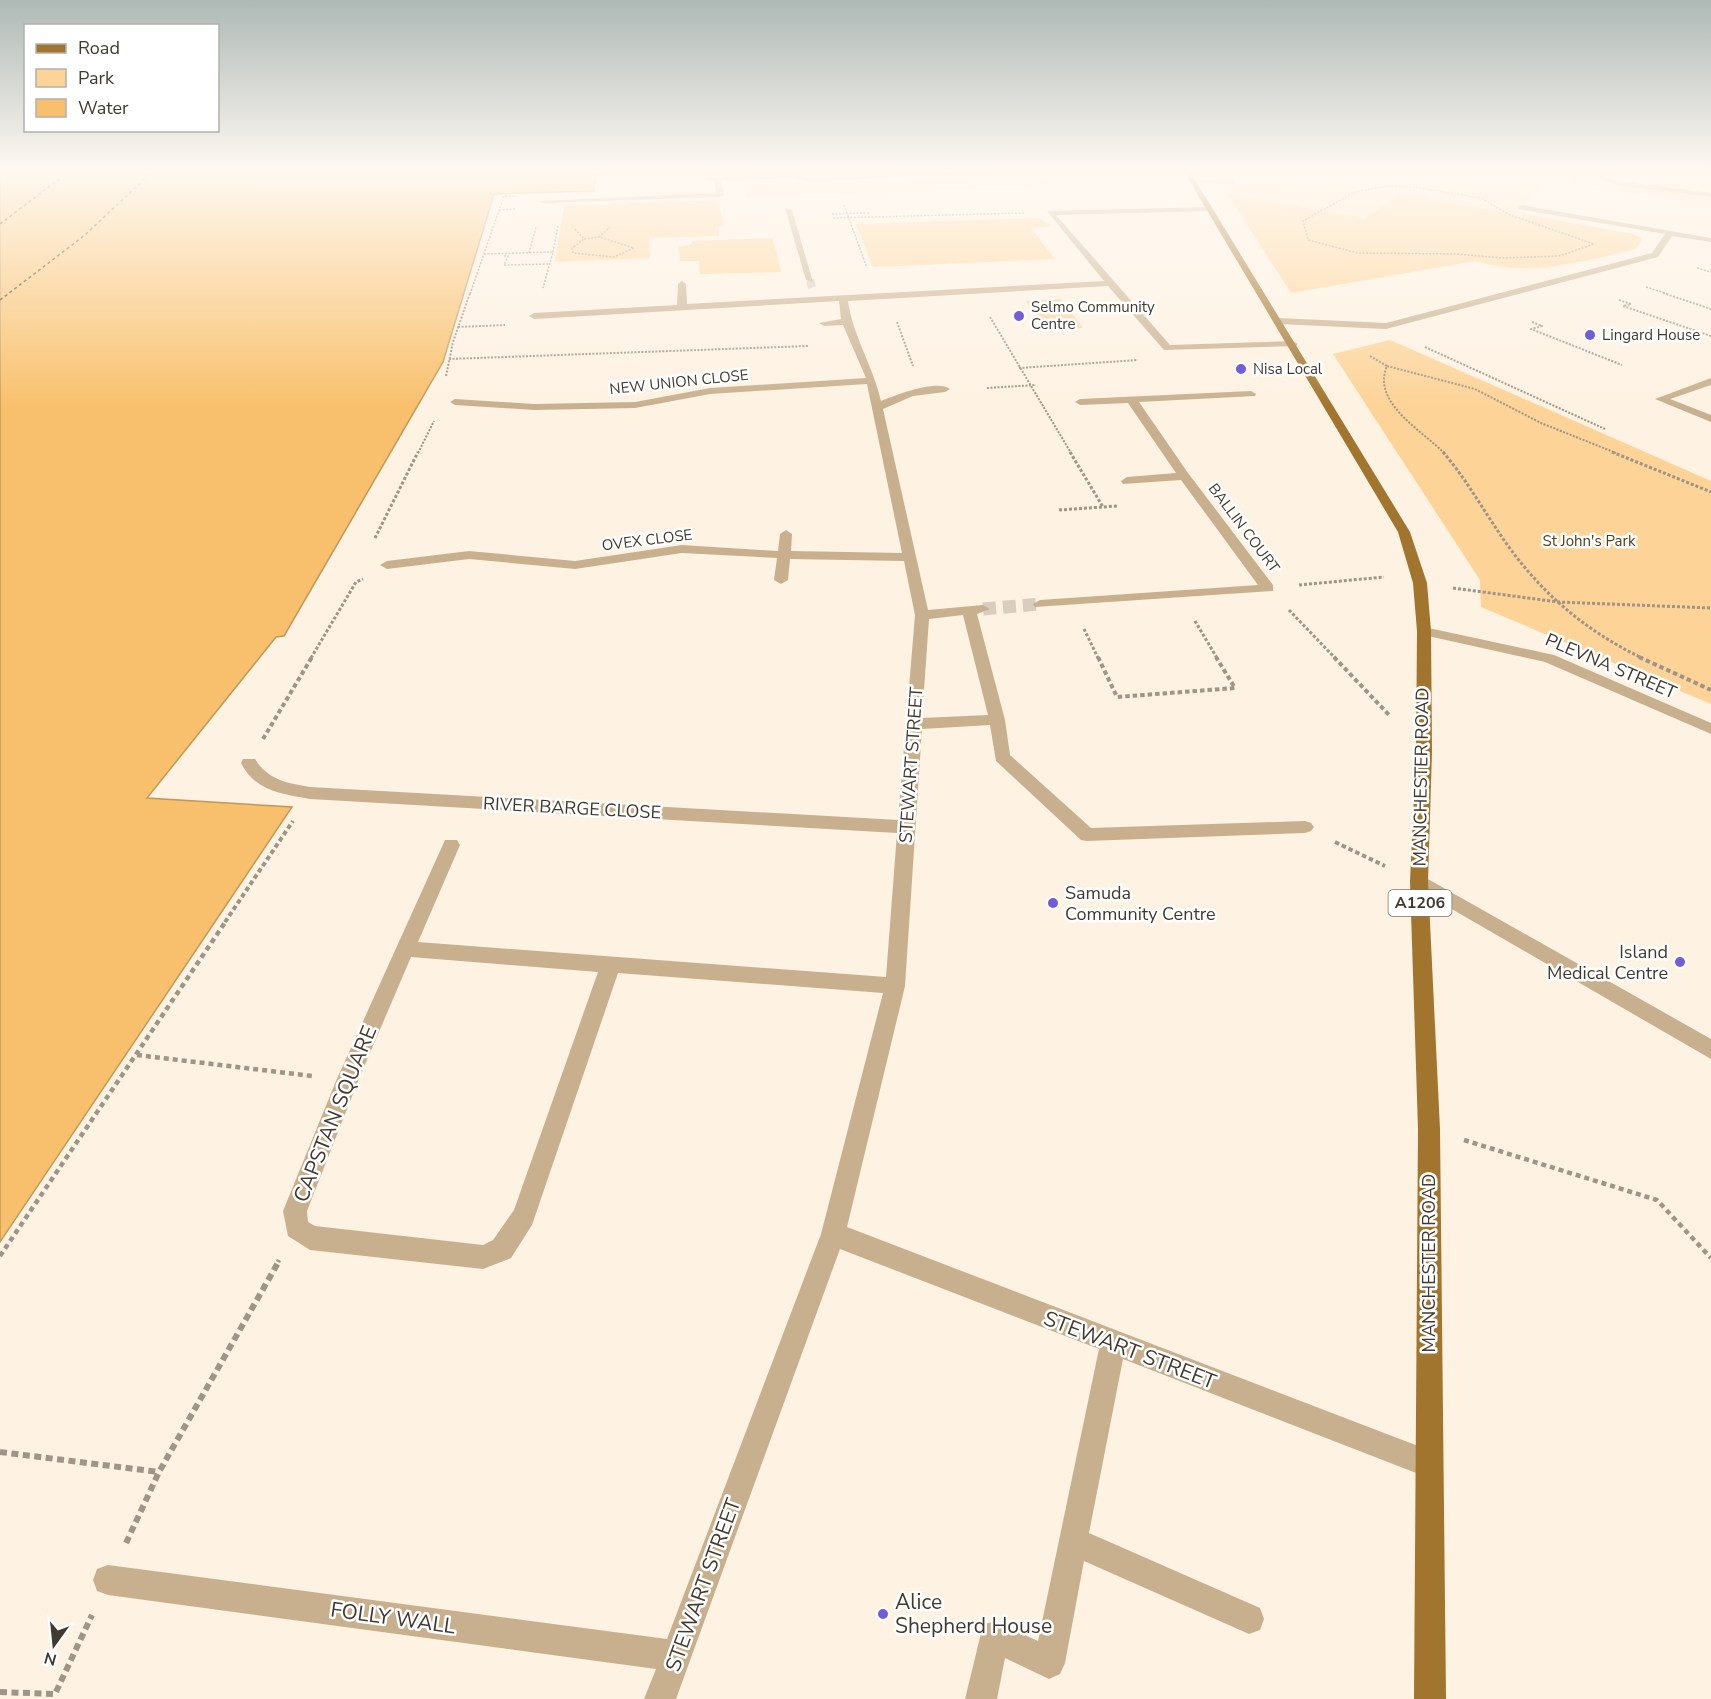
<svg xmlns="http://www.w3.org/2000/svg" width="1711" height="1699" font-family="'Nunito Sans',sans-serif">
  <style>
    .built { fill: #fee7c5 }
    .green { fill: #fdd397 }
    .water { fill: #f8c06c; stroke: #c1985a; stroke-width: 1.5 }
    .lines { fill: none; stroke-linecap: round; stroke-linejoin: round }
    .ferry { stroke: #4b340f; stroke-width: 1.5; stroke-dasharray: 3 3; stroke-linecap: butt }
    .minor-tunnel-far1 { stroke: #d8cdbe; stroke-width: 8; stroke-dasharray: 8 4; stroke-linecap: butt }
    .minor-tunnel { stroke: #d8cdbe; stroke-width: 13; stroke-dasharray: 13 7; stroke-linecap: butt }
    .path-far5 { stroke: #9e9487; stroke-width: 1.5; stroke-dasharray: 2 1.5; stroke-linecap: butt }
    .path-far4 { stroke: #9e9487; stroke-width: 2; stroke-dasharray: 2 1.5; stroke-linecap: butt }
    .path-far3 { stroke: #9e9487; stroke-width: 3; stroke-dasharray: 3 2; stroke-linecap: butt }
    .path-far2 { stroke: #9e9487; stroke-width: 4; stroke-dasharray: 4.5 3; stroke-linecap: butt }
    .path-far1 { stroke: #9e9487; stroke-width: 4.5; stroke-dasharray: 5 4; stroke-linecap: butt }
    .path { stroke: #9e9487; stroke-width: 6; stroke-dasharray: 7 4.5; stroke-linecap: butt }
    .minor { fill: #c8b08e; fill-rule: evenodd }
    .major { fill: #a1752e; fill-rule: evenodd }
    .poi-dot { fill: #705dd7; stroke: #fff; stroke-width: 2 }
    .labels { text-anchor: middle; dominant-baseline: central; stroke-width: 5; stroke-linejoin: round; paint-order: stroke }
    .far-poi-label { font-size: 15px; fill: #423a30; stroke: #fff; text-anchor: start }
    .far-street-label { font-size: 15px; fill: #423a30; stroke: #fff }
    .far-park-label { font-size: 15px; fill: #543d19; stroke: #fff }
    .shield { fill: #fff; stroke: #7b756e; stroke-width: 1.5 }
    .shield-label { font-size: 16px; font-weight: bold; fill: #423a30 }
    .street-label { font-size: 18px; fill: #423a30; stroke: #fff }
    .poi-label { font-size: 18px; fill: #423a30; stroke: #fff; text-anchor: start }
    .near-street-label { font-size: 21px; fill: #423a30; stroke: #fff }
    .near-poi-label { font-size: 21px; fill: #423a30; stroke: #fff; text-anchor: start }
  </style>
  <rect width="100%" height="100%" fill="#fef2e2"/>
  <!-- built -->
  <path class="built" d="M1212 170H1512L1548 176 1518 212 1633 234 1642 239 1636 249 1543 269 1500 268 1476 261 1248 228Z
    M1568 170H1711V206L1572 184Z
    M1043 174 1053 186 746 198 742 181 783 179 785 183Z"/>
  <!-- green -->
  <path class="green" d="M1227 193 1364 219 1401 194 1518 215 1513 220 1518 221 1523 214 1633 234 1642 239 1636 249C1579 262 1533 277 1476 261L1291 293Z
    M718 200 724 226H719V236L649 238 650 258 555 262 564 206Z
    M1039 218 1052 226 1031 228 1055 259 873 267 856 224Z
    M773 238 781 272 700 274 699 261H680L679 247 692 244V241Z
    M1061 299 1083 328 1047 330 1026 301Z
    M1390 340 1711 481V704L1481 607 1480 580 1333 354Z"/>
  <!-- water -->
  <path class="water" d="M0 170H597L594 191 494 194 443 362 284 636 276 637 147 798 292 807 0 1242Z"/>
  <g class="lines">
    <!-- ferry -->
    <path class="ferry" d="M0 224 71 170
      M0 300 85 235 154 170"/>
    <!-- minor-tunnel-far1 -->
    <path class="minor-tunnel-far1" d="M810 280 813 291"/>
    <!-- minor-tunnel -->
    <path class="minor-tunnel" d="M983 609 1040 604"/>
    <!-- path-far5 -->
    <path class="path-far5" d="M1388 186 1414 187 1481 198 1510 215 1594 244 1559 256 1503 258 1456 254 1358 253 1308 240 1303 221 1355 192Z
      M844 205 867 268
      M499 210 516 209
      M832 214 869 213
      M833 218 1024 213
      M575 229 584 239 572 248 573 253 614 257 634 248 599 237 610 227
      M584 239 599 237
      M553 252 558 226
      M529 253 536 227
      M484 254 553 252 543 288
      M504 256H508L504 265 550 264
      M1697 268 1711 272
      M1646 287 1668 294
      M470 294 504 196H517"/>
    <!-- path-far4 -->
    <path class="path-far4" d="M1663 293 1711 309
      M1619 300 1631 304 1623 306 1711 336
      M990 317 1071 453
      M897 322 913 366
      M1532 322 1542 326 1531 329 1622 365
      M458 327 505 325
      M1425 347 1605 429
      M1370 356 1387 366C1371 403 1423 431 1444 453
      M449 359 808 346
      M1387 366 1475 389 1541 423 1616 453
      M1019 368 1138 360
      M446 376 453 342 470 293
      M987 388 1036 385
      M418 453 434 421"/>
    <!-- path-far3 -->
    <path class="path-far3" d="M1070 452 1103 507 1117 506
      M1443 452C1467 480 1485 513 1506 543 1542 594 1586 631 1642 658
      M1612 452 1711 492
      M1059 510 1103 507
      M375 538 418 452
      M1299 585 1384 577
      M1453 588 1558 602 1711 608
      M1289 610 1335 658
      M1195 621 1217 658
      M1084 629 1098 658
      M311 658 356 582 363 579"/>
    <!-- path-far2 -->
    <path class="path-far2" d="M1098 657 1117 697 1235 688 1216 657
      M1334 657 1390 716
      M1639 657 1711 690
      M263 739 312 657
      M1335 842 1385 866
      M225 922 293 821"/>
    <!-- path-far1 -->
    <path class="path-far1" d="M137 1055 312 1076
      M1464 1140 1657 1200 1711 1258
      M0 1256 226 921
      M278 1262 279 1260"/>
    <!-- path -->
    <path class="path" d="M0 1452 159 1472
      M126 1543 159 1472 279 1261
      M0 1692 55 1694 92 1615"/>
    <!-- minor -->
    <path class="minor" d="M712 170H718L720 176 792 174 811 178 1039 170 811 182 792 178 721 181 724 195 720 197 543 203 539 201 716 193 714 181 699 179 713 177Z
      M1597 170H1603L1606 177 1617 181 1711 193V197L1616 185 1600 180Z
      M1192 179 1233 180 1237 182 1233 184 1189 183Z
      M1521 205 1711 238V242L1672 236 1658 257 1386 329 1279 324 1274 321 1279 318 1386 323 1652 253 1665 234 1518 209Z
      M1208 207 1211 211 1056 215 1170 345 1293 341 1298 344 1296 346 1164 350 1108 286 848 301C853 336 873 366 881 401 896 395 937 379 950 389L945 392 913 396 883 409 928 610 983 605 990 609 977 614 1005 720 1010 755 1091 828 1305 821 1311 823 1314 827 1311 831 1305 833 1087 841 1081 840 996 761 990 725 922 729 905 986 847 1227 1439 1454 1443 1464 1439 1474 1429 1478 1123 1359 1089 1533 1260 1608 1264 1619 1260 1630 1249 1634 1084 1561 1065 1663 1060 1674 1049 1679 1005 1658 997 1699H965L983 1625 994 1621 1038 1641 1099 1349 840 1249 676 1699H644L656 1669 108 1595 97 1591 93 1580 97 1569 108 1565 667 1639 821 1234 883 993 618 973 532 1225 511 1258 483 1269 310 1250 288 1236 283 1211 336 1081 445 840H457L460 845 418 942 886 977 897 833 310 799C281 794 255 791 241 763L243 759H255C268 780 287 783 310 787L898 820 915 615 904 561 790 559 788 580 781 584 774 580 777 558 682 553 575 569 469 559 387 569 380 565 387 561 469 551 575 561 682 545 778 551 780 534 786 530 792 534 791 551 902 553 867 384 710 394 635 408 534 410 455 405 450 402 455 399 534 404 635 402 710 388 866 378 843 325 824 326 819 323 841 319 839 301 534 319 529 316 534 313 677 305 678 284 682 281 686 284 687 304 1104 281 1047 211ZM963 615 988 715 922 718 929 619ZM411 957 598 972 514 1210 493 1240 483 1245 315 1226 308 1222 307 1211 358 1081Z
      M785 208 792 210 813 282 806 280Z
      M1711 378V385L1670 399 1711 415V422L1655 399Z
      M1251 391 1256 394 1255 396 1139 402 1188 473 1273 585V591L1035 607 1033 604 1040 600 1258 585 1181 480 1123 484 1121 481 1127 477 1176 473 1128 403 1080 405 1075 402 1080 399Z
      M1424 627 1554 655 1711 723V734L1545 662 1419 634 1417 631 1419 628Z
      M1419 874 1711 1039V1059L1412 886 1410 881 1412 876Z"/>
    <!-- major -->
    <path class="major" d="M1183 170H1189L1410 532 1427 583 1431 631 1432 752 1428 881 1440 1129 1446 1699H1414L1418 1129 1410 881 1416 752 1417 631 1413 583 1398 532Z"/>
  </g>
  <!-- sky -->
  <linearGradient id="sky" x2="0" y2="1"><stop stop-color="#aeb9b6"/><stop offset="0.42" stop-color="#fff9f2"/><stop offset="1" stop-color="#fff9f2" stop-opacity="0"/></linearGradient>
  <rect width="1711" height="408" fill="url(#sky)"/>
  <!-- markers -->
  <g class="poi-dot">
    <circle cx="1019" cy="316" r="6"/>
    <circle cx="1590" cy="335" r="6"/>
    <circle cx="1241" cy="369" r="6"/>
    <circle cx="1053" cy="903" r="6"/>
    <circle cx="1680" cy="962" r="6"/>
    <circle cx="883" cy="1614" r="6"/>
  </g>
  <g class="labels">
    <!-- far-poi labels -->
    <g class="far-poi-label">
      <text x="1031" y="307">Selmo Community<tspan x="1031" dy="17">Centre</tspan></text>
      <text x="1602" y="335">Lingard House</text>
      <text x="1253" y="369">Nisa Local</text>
    </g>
    <!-- far-street labels -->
    <g class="far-street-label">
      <text transform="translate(679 382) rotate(-6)">NEW UNION CLOSE</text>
      <text transform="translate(1244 528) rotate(53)">BALLIN COURT</text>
      <text transform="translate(647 540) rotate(-7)">OVEX CLOSE</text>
    </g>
    <!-- far-park labels -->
    <g class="far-park-label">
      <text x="1589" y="541">St John's Park</text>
    </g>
    <!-- shield labels -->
    <rect class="shield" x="1388.5" y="890" width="63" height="26" rx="4.5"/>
    <g class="shield-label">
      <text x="1420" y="903">A1206</text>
    </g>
    <!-- street labels -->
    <g class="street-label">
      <text transform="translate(1611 666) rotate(23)">PLEVNA STREET</text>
      <text transform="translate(911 765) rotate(-86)">STEWART STREET</text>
      <text transform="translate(1421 777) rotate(-89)">MANCHESTER ROAD</text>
      <text transform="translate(572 808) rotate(3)">RIVER BARGE CLOSE</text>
      <text transform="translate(1429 1263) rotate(-90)">MANCHESTER ROAD</text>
    </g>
    <!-- poi labels -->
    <g class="poi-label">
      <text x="1065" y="893">Samuda<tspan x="1065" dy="21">Community Centre</tspan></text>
      <text x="1668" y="952" text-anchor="end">Island<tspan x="1668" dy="21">Medical Centre</tspan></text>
    </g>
    <!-- near-street labels -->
    <g class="near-street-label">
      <text transform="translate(335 1114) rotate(-68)">CAPSTAN SQUARE</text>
      <text transform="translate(1130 1350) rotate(21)">STEWART STREET</text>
      <text transform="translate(703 1585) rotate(-70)">STEWART STREET</text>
      <text transform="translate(393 1618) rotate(8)">FOLLY WALL</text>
    </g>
    <!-- near-poi labels -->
    <g class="near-poi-label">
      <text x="895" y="1602">Alice<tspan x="895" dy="24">Shepherd House</tspan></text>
    </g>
  </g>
  <!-- legend -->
  <rect x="24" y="24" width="195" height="108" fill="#ffffff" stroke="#b3b0ac" stroke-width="1.5"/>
  <rect x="36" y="44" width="30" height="9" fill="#a1752e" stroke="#b3b0ac" stroke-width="1.5"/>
  <text x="78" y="54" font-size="18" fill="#423a30">Road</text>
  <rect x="36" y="69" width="30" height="18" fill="#fdd397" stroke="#b3b0ac" stroke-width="1.5"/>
  <text x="78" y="84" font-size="18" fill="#423a30">Park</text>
  <rect x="36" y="99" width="30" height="18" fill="#f8c06c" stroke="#b3b0ac" stroke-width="1.5"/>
  <text x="78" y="114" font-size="18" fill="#423a30">Water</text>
  <!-- north arrow -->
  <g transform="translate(54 1645) rotate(195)" stroke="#ffffff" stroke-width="4.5" paint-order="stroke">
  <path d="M0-4.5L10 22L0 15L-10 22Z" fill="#423a30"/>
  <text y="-9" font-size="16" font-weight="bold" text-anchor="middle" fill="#423a30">N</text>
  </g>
</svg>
